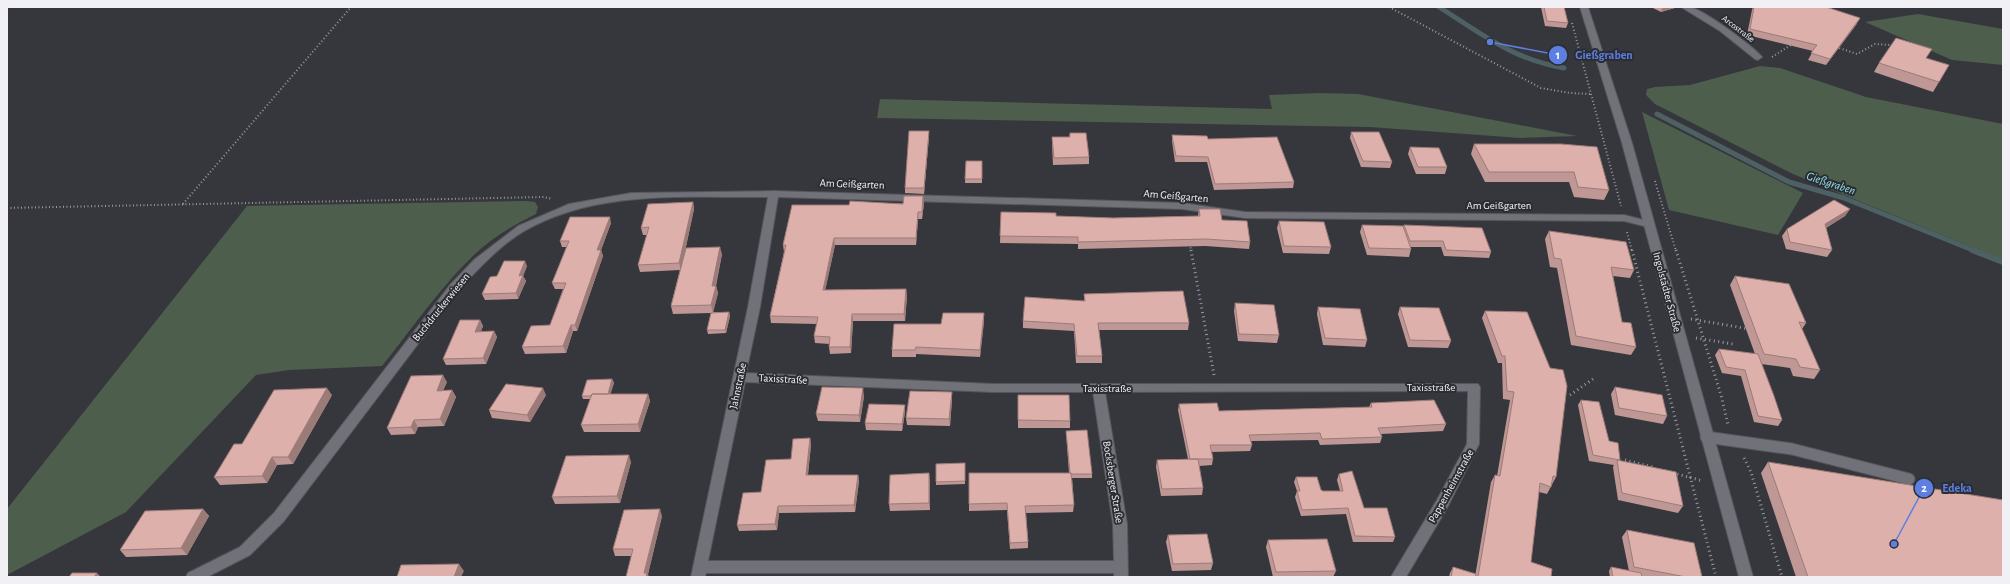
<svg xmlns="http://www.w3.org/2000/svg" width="2010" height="584" font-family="'Alegreya Sans',sans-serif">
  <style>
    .green { fill: #4d5e4d }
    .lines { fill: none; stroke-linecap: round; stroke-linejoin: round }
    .stream-far1 { stroke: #4d6063; stroke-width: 5 }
    .stream { stroke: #4d6063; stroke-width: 6 }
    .service-casing { stroke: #55555a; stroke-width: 13 }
    .minor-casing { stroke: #55555a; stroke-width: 2 }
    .secondary-casing { stroke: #55555a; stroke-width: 2 }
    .path-far1 { stroke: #99999e; stroke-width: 2; stroke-dasharray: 1 2.5; stroke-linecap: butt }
    .path { stroke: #99999e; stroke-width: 3; stroke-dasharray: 1 3.5; stroke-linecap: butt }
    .service { stroke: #717279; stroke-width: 11 }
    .minor { fill: #717279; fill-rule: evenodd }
    .secondary { fill: #717279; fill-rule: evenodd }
    .wall { fill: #bf9794 }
    .shaded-wall { fill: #9b7b78 }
    .building { fill: #deb0ac; stroke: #9b7b78 }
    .labels { text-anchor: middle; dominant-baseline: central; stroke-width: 4; stroke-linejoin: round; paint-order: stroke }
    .far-street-label { font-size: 9px; fill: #f1f1f5; stroke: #2c2d33 }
    .street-label { font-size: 11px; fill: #f1f1f5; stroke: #2c2d33 }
    .water-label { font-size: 12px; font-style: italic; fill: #8fe5ed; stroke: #2c2d33 }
    .leader { fill: none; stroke: #5d7fe1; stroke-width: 1.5 }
    .callout-dot { fill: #5d7fe1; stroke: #2c2d33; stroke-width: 1.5 }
    .mark-label { font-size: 12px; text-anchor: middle; font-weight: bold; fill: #fff }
    .callout-label { font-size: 12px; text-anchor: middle; font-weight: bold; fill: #5d7fe1; stroke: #2c2d33; stroke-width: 4; stroke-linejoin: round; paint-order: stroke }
  </style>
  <rect width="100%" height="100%" fill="#36373d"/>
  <!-- green -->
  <path class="green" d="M1918 14 2003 29V65L1952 60 1865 22Z
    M1760 66 1780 68 1866 97 2003 124V260L1793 174 1655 104 1646 95 1647 89 1655 87 1690 85Z
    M1320 93 1358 94 1577 136 1520 138 1370 127 877 118 880 99 1272 109 1269 95Z
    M1642 112 1803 193 1778 235 1669 210Z
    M526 201 535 202 538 207 536 214C514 225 493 237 475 254 440 287 412 329 382 366L289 370 256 375 126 512 7 575V509L247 206Z"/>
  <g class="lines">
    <!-- stream-far1 -->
    <path class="stream-far1" d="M1439 7C1482 34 1512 59 1564 68
      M1657 114 1789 182 1844 198 1975 251"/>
    <!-- stream -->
    <path class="stream" d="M1972 250 2003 262"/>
    <defs>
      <path id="service" d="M1706 437 1792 449 1909 479"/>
      <path id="minor" d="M1681 7C1684 7 1688 6 1690 7 1704 10 1753 46 1762 57L1758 60 1755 59 1720 31Z
        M774 191 1182 203 1245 212 1624 215 1652 222 1653 224 1648 227 1624 221 1245 218 1182 209 778 197 760 307 746 373 993 384H1478L1480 387 1479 444 1447 508 1406 577H1391L1437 500 1467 444 1468 391 1105 392 1127 524 1128 577H1114V573H706L705 577H691L748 307 768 197C687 198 599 189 526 230 501 244 477 270 458 291L284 521 250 555 207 577H186L188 573 240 547 274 513 450 285 475 259 518 226 569 204 631 193ZM745 382 993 392H1093L1113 524 1114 561H708Z"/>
      <path id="secondary" d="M1580 7H1588L1632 143 1753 577H1739L1622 143Z"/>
    </defs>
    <!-- service casing -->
    <use href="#service" class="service-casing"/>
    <!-- minor casing -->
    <use href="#minor" class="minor-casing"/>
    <!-- secondary casing -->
    <use href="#secondary" class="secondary-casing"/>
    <!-- path-far1 -->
    <path class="path-far1" d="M1389 7 1541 88 1570 93 1591 94
      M1572 23 1621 206
      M1836 47 1857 54 1875 44 1891 45
      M1772 57 1791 45
      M1655 181 1676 251
      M183 204 351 7
      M7 208 544 197 552 199
      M1627 232 1632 251
      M1190 244 1191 251"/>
    <!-- path -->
    <path class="path" d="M1191 250 1214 375
      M1632 250 1716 577
      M1676 250 1721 395 1728 425
      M1691 319 1749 329
      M1696 338 1733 344
      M1570 395 1593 379
      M1744 458 1751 472 1782 577
      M1625 460 1653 467
      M1673 473 1703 481"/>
    <!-- service -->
    <use href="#service" class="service"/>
    <!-- minor -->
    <use href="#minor" class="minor"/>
    <!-- secondary -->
    <use href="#secondary" class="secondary"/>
  </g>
  <!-- wall -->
  <path class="wall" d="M1541 7H1564L1568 23 1566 28 1545 26Z
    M1651 7H1678L1661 12Z
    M1753 7H1826L1860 18 1856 25 1826 65 1808 60 1813 51 1747 35 1752 10Z
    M1926 58 1939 82 1933 92 1874 72 1879 63Z
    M1351 132 1392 162 1390 168 1361 167 1350 138Z
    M1070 133 1089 157V164L1053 165 1052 144V137H1069Z
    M1172 135 1208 139 1294 182 1293 188 1214 190 1207 162H1175L1172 141Z
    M929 136 924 194 905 193V188Z
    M1474 144H1561L1609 190 1604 200 1574 197 1569 182H1485L1471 154Z
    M1410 147 1447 167 1445 174H1416L1408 154Z
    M966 161H982V183H965Z
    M693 202 694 209 684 256 722 254 716 286 718 293 713 312H729L730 316 726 333 708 334 707 330 711 313 673 314 671 306 680 270 640 272 638 265 647 235H643L641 228Z
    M924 203 922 219H918L916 245H835L825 290 906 289 907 296 905 321H853L851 353 830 354 829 347 830 344 815 343 814 336 817 324 771 323 770 316 784 252 783 245 849 205Z
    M1199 209 1222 220 1250 242 1249 249 1205 246 1078 249V244L1000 243 1001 212 1056 216 1113 218 1198 216Z
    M1850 209 1845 216 1826 228 1832 250 1827 257 1786 249 1782 236 1787 229Z
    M1279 221 1331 247 1329 254 1283 253 1277 228Z
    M611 223 601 250 603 256 577 331H573L566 353 525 354 522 347 550 325 563 289H555L552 283 567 247H562L560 241Z
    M1362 225 1403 226 1404 225 1491 252 1489 258 1444 256 1441 247H1411V249L1409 257 1367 255 1360 232Z
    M1549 231 1634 270 1630 278 1613 276 1622 322 1636 347 1631 355 1571 345 1557 268 1550 267 1545 239Z
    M527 266 523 276 526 281 518 299 485 300 482 294 497 276Z
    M1735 276 1806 323 1802 329 1820 370 1814 379 1793 376 1790 368 1761 364 1782 420 1778 426 1754 422 1741 376 1722 373 1715 355 1719 349 1755 354 1730 285Z
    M1084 294 1189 323 1188 330H1099L1102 356V363H1076L1074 331 1023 328V321L1084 301Z
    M1235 303 1279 335 1277 343 1238 341 1234 311Z
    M1318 307 1367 340 1365 347 1323 345 1317 314Z
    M1400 307 1451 341 1448 348 1408 347 1398 314Z
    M1485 311 1527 312 1556 477 1547 494 1539 492 1531 562 1551 577H1475L1491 482 1495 475 1497 476 1510 400 1503 399 1502 363H1498L1482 318Z
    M984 313V321L980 357 916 354V357H892V350L941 324Z
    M480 320 483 326 481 331H494L497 337 486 364 446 365 443 359Z
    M612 379 614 383 610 394H648L650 401 640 432H584L581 425 590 399H583L582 396Z
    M447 382 443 390H452L456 397 444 426 418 427 415 434 391 435 387 428Z
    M1615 387 1667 416 1663 424 1615 415 1611 394Z
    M332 395 293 464 277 465 267 483 220 485 214 477Z
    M546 395 530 422 492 418 489 410Z
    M1018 395 1070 421V428H1018Z
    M864 396 860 422 818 421 816 414Z
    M952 399 950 426 907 425 906 418Z
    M1581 400 1609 441 1620 460V461L1683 506 1678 513 1618 500 1613 467 1614 465 1589 461 1578 405Z
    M1371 403 1446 424 1443 431 1381 434 1382 437 1380 443 1320 445 1318 440 1251 441 1252 445 1250 451 1212 452 1213 459 1212 465 1199 466 1203 488 1202 495 1161 496 1156 467 1157 460 1188 459 1178 410 1179 404 1219 411 1369 407Z
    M905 405V412L902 431 866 430 865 423Z
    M1066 431 1092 474V478H1072L1074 505 1073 512 1026 513 1028 542V548L1010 549 1007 510 969 511V473H1069Z
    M810 438 811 445 808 475H858L859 481 855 512 779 513 777 530 739 531 737 525 791 459Z
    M631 462 620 503 555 504 552 497Z
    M1768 462 2003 577H1796L1761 473Z
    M965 463V484L936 485V464Z
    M929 473 930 510 890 511 889 504Z
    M1339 474 1364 508 1395 537 1393 542H1353L1346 514 1301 516 1295 497 1297 491 1294 482 1296 477 1323 491H1340L1337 480Z
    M203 509 209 516 187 555 126 557 120 550Z
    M662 516 648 574 631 556H615L613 549Z
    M1627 530 1702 577H1645L1642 576V577H1610L1609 571 1611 567 1629 571 1622 537Z
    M1168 535 1213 563 1211 570 1172 571 1166 542Z
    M1268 540 1336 571 1333 577H1273L1266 547Z
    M1453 567 1475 577H1449L1450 573Z"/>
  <!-- shaded-wall -->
  <path class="shaded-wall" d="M1663 7H1678L1661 12Z
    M1860 18 1856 25 1826 65 1830 59Z
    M929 131V136L924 194V188Z
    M923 196 924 203 922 219V212Z
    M693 202 694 209 681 270 679 263Z
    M1850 209 1845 216 1820 231 1825 224Z
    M918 212V219L916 245V238Z
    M610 217 611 223 601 250 603 256 577 331 575 325 597 250Z
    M834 238 835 245 824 296 823 290Z
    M720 247 722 254 714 293 712 286Z
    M525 261 527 266 523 276 526 281 518 299 516 293 519 276Z
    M716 286 718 293 713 313 711 305Z
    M906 289 907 296 905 321 904 314Z
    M729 312 730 316 726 333 725 330Z
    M984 313V321L980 357V350Z
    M852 314 853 321 851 353 850 347Z
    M480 320 483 326 478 338 475 332Z
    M571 325 573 331 566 353 563 346Z
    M494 331 497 337 486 364 483 358Z
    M443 375 447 382 440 398 437 391Z
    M612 379 614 383 609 399 607 395Z
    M327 388 332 395 293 464 288 457Z
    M543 388 546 395 530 422 527 415Z
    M863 388 864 396 860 422 859 415Z
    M452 390 456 397 444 426 440 419Z
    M952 392V399L950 426 949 419Z
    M648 394 650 401 640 432 638 424Z
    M905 405V412L902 431V424Z
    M414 420 418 427 415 434 411 427Z
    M810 438 811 445 807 481 806 475Z
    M629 455 631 462 620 503 617 496Z
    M272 457 277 465 267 483 262 476Z
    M929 473 930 480V510L929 503Z
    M858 475 859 481 855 512 854 505Z
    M778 506 779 513 777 530 775 524Z
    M203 509 209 516 187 555 181 548Z
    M660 509 662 516 648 574 649 577H645L644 573Z
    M459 564 464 571 461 577H454Z
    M97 573 101 577H94Z"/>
  <!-- building -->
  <path class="building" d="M1544 7H1564L1568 23 1547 21Z
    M1754 7H1826L1860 18 1830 59 1811 53 1817 45 1750 29Z
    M1896 38 1932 49 1926 58 1949 65 1939 82 1879 63Z
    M909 131H929L924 188H905Z
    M1351 132H1379L1392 162 1363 161Z
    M1070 133H1086L1089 157 1054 158 1052 137H1070Z
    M1172 135 1207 136 1208 139 1277 137 1294 182 1215 184 1208 157 1176 156Z
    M1474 144H1561L1597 147 1609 190 1578 187 1574 172H1489Z
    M1410 147 1439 148 1447 167H1418Z
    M966 161H982V179H965Z
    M904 196H923L922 212H918L916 238H834L823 290 906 289 904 314H852L850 347H829L830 337 814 336 818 317 770 316 786 245H783L792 205H849L850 201 903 204Z
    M1834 200 1850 209 1825 224 1832 250 1790 242 1787 229Z
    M693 202 679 263 638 265 649 227 641 228 648 204Z
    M1199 209H1220L1222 220 1247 221 1250 242 1206 239 1078 242V237L1000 236 1001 212 1056 213V216L1113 218 1200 216Z
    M570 217H610L597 250H601L575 325H571L563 346 522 347 531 326 550 325 566 283H552L569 241H560Z
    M1279 221 1324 222 1331 247 1284 246Z
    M1362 225 1403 226 1411 249 1369 248Z
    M1404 225 1482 228 1491 252 1446 250 1443 241H1410Z
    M1549 231 1626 242 1634 270 1611 267 1622 322 1631 323 1636 347 1576 336 1561 259 1554 258Z
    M720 247 712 286H716L711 305 671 306 686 248Z
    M504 261H525L519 276 523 275 516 293 482 294 490 277 497 276Z
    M1735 276 1789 284 1806 323 1799 322 1820 370 1800 367 1796 359 1764 354Z
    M1183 291 1189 323H1098L1102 356H1077L1074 324 1023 321 1025 297 1085 301 1084 294Z
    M1235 303 1274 305 1279 335 1239 334Z
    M1318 307 1360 309 1367 340 1325 338Z
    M1400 307 1439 308 1451 341 1410 340Z
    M1485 311 1527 312 1550 368 1563 370 1567 386 1556 477 1553 476 1551 487 1540 483 1531 562 1552 569 1551 577H1478L1495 475 1500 476 1514 392 1507 391 1505 356H1502Z
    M729 312 725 330H707L711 313Z
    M943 313H984L980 350 916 347 915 350H892L894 324H941Z
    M460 320H480L475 332 494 331 483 358 443 359Z
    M1719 349 1758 354 1774 396 1782 420 1758 416 1745 370 1726 367Z
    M443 375 437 391 452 390 440 419 414 420 411 427 387 428 411 376Z
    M612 379 608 394H592L591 396H582L587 380Z
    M506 384 543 388 527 415 489 410Z
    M822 387 863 388 859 415 816 414Z
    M1615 387 1662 395 1667 416 1619 408Z
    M327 388 288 457H272L262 476 214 477 234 444H242L274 390Z
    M910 391 952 392 949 419 906 418Z
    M592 394H648L638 424 581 425Z
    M1018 395H1069L1070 421 1018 420Z
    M1434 400 1446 424 1378 428 1382 437 1322 439 1320 433 1249 435 1252 445H1210L1213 459H1190L1179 404 1217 403 1219 411 1372 407 1371 403Z
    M1581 400 1599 402 1609 441 1618 443 1620 460 1593 455Z
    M869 404 905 405 902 424 865 423Z
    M1087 430 1092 474H1071V473H1070L1066 431Z
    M810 438 806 475H858L854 505 778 506 775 524 737 525 743 493 761 492 766 460 791 459 793 439Z
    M629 455 617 496 552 497 566 456Z
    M1198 459 1203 488 1162 489 1157 460Z
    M1617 460 1676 472 1683 506 1622 493Z
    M1768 462 2003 500V577H1808Z
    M965 463V481L936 482V464Z
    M1352 471 1364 508H1387L1395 537 1355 536 1348 508 1302 510 1297 491H1300L1296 477H1317L1321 490 1323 491H1343L1339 474Z
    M929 473V503L889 504 890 475Z
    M969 473H1071L1074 505 1025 506 1028 542 1010 543 1007 503 969 504Z
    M203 509 181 548 120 550 145 511Z
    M660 509 644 573H647L646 577H626L633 549H613L624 510Z
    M1627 530 1694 543 1702 577H1686L1634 567Z
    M1207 534 1213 563 1173 564 1168 535Z
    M1327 539 1336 571 1276 572 1268 540Z
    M459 564 454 577H397L401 565Z
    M1453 567 1476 574 1475 577H1451Z
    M1611 567 1641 573 1642 577H1613Z
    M72 573H97L94 577H69Z"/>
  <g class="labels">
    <!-- far-street labels -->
    <g class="far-street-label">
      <text transform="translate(1738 29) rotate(37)">Arcostraße</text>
    </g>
    <!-- street labels -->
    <g class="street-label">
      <text transform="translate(852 184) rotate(2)">Am Geißgarten</text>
      <text transform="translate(1176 196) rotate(5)">Am Geißgarten</text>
      <text x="1499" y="205">Am Geißgarten</text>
      <text transform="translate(1667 292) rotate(75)">Ingolstädter Straße</text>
      <text transform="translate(441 307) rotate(-51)">Buchdruckerwiesen</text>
      <text transform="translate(783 379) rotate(3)">Taxisstraße</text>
      <text transform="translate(738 386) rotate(-78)">Jahnstraße</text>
      <text x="1431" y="387">Taxisstraße</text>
      <text x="1107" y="388">Taxisstraße</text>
      <text transform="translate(1113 482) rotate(81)">Bocksberger Straße</text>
      <text transform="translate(1451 486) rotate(-61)">Pappenheimstraße</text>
    </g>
    <!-- water labels -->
    <g class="water-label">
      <text transform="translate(1831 183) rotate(18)">Gießgraben</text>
    </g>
  </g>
  <!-- callouts -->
  <path class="leader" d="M1490 42L1558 55M1894 544L1924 488"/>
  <g class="callout-dot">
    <circle cx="1490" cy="42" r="4"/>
    <circle cx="1894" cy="544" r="4"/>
    <circle cx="1558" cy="55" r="10"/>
    <circle cx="1924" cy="488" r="10"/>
  </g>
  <g class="mark-label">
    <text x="1558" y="59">1</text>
    <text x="1924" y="492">2</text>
  </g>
  <g class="callout-label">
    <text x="1604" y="59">Gießgraben</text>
    <text x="1957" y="492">Edeka</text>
  </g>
  <!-- border -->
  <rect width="2010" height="584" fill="none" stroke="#f1f1f5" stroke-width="16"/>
</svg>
